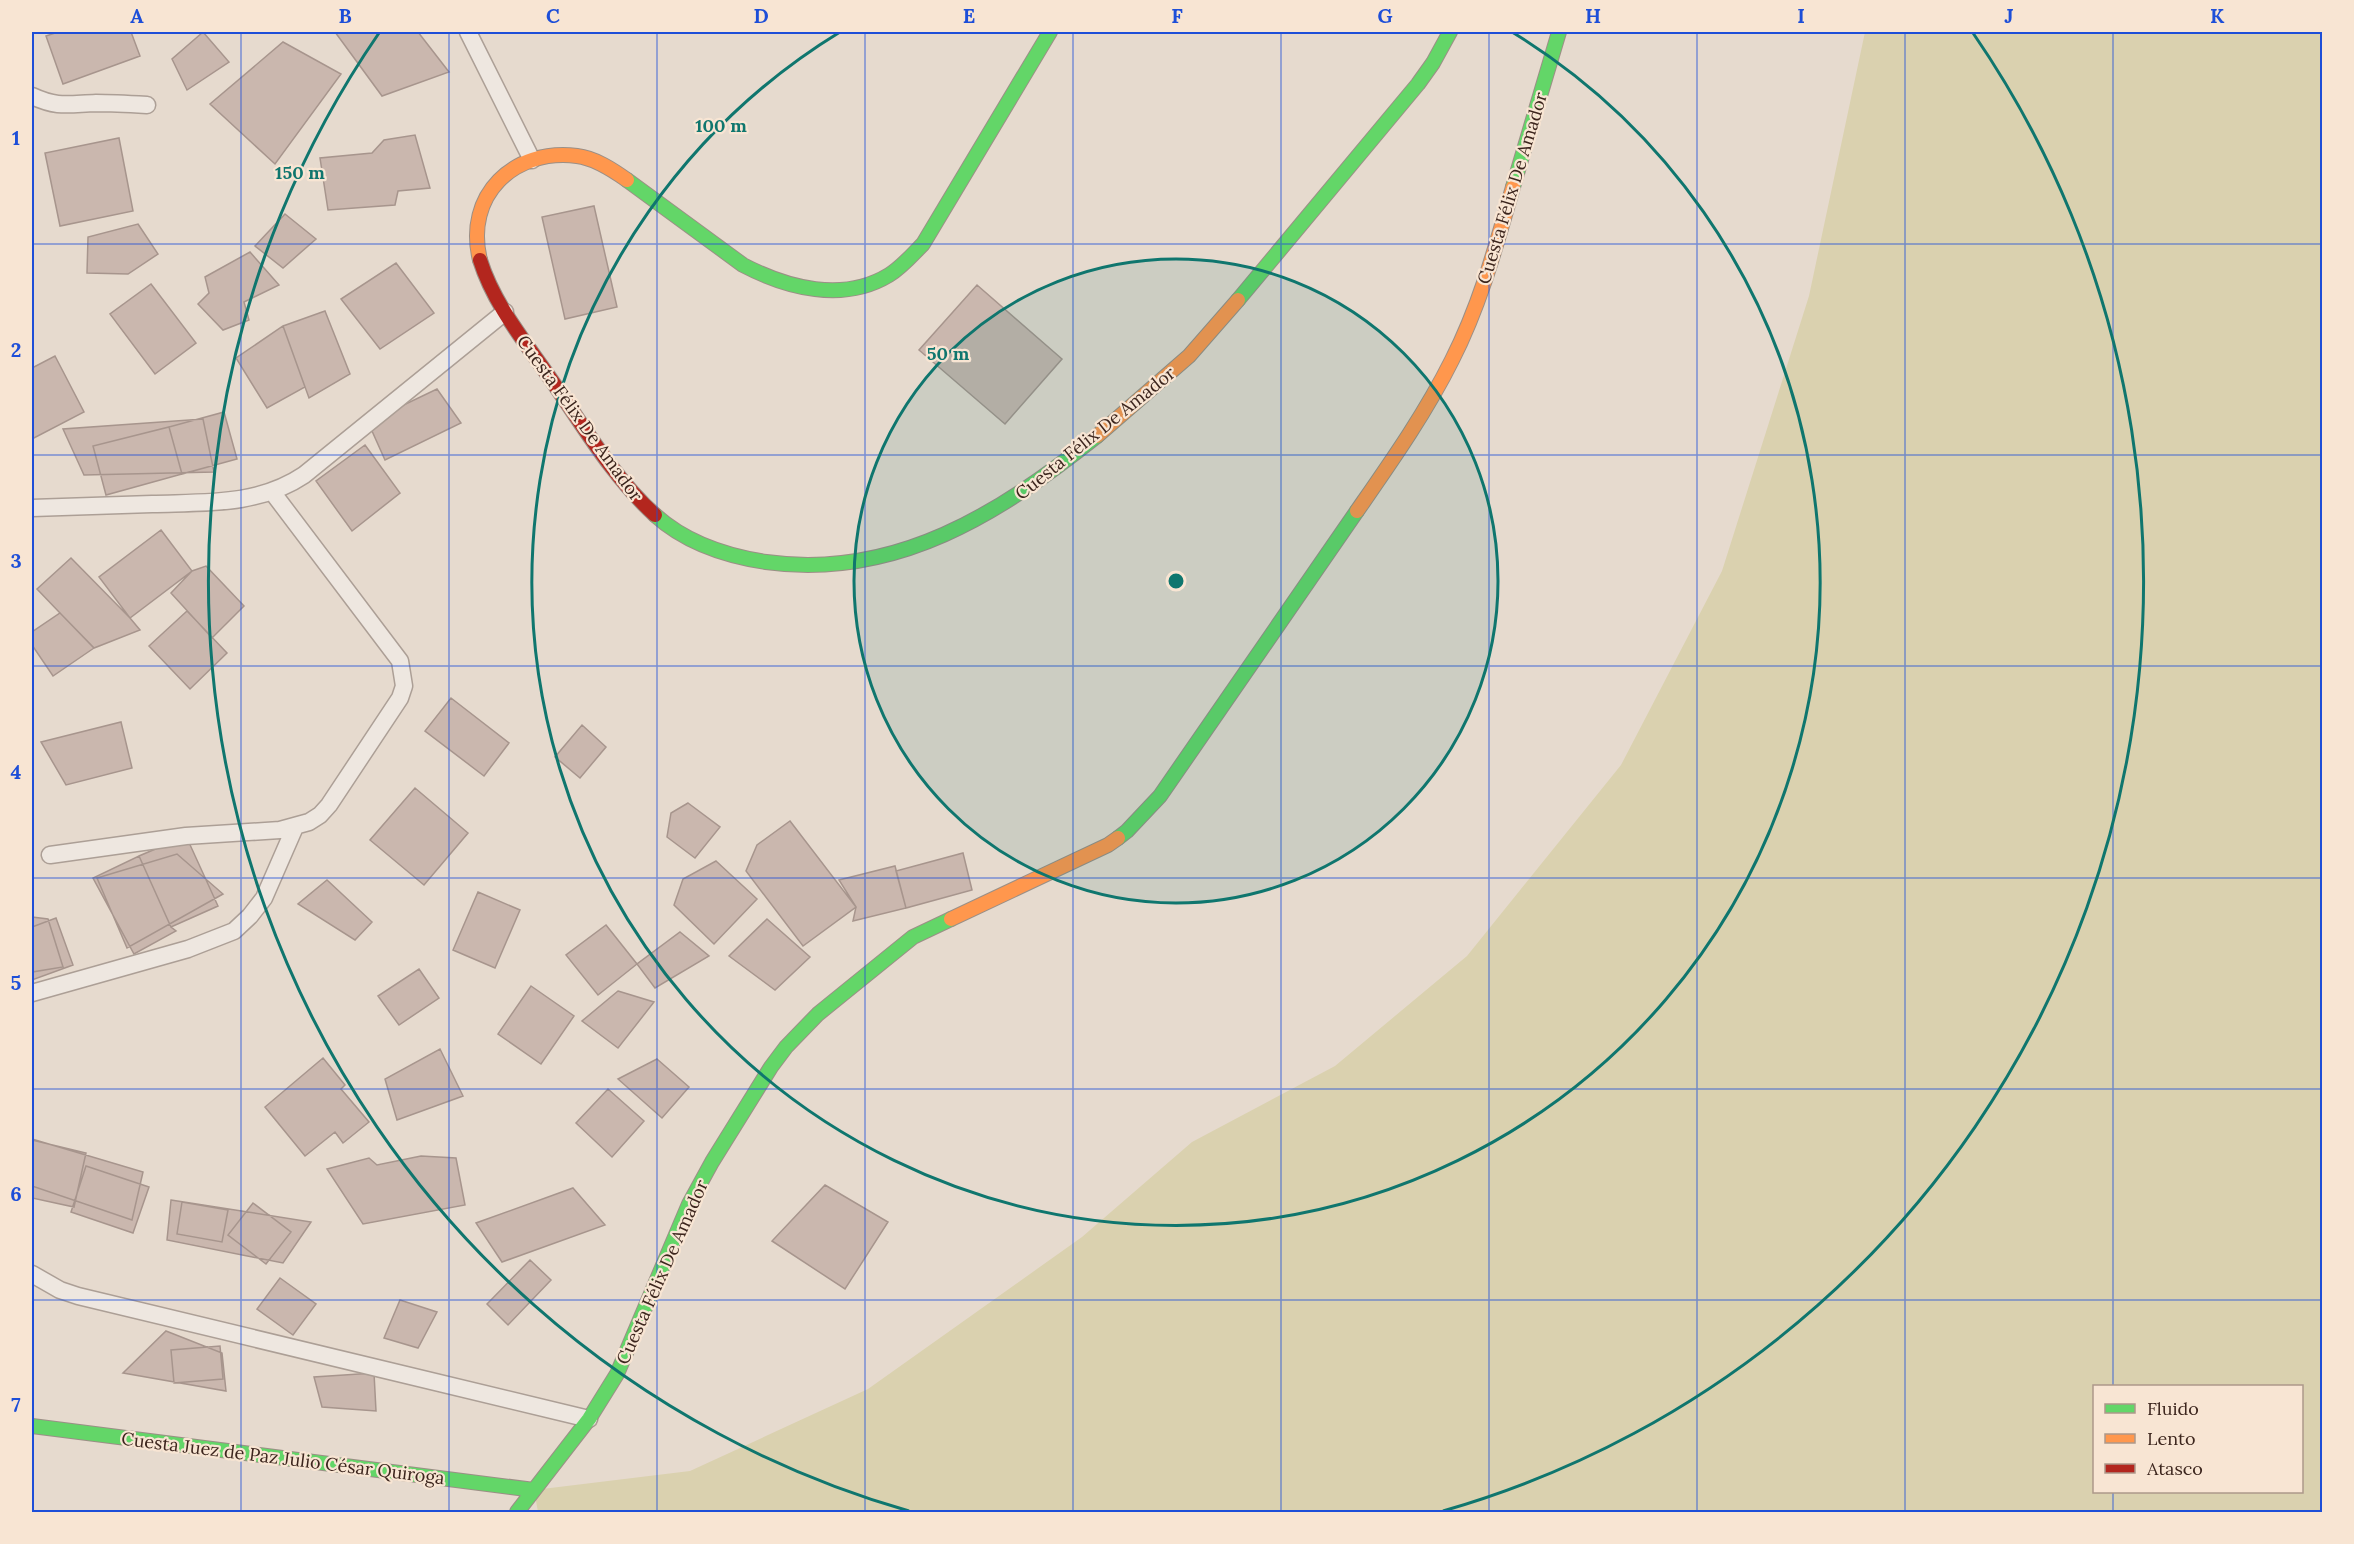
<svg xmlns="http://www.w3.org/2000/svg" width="2354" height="1544" font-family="Lora,serif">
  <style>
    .green { fill: #dad1af; fill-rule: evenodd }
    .building { fill: #cab7ae; stroke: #a7958d; stroke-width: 1.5 }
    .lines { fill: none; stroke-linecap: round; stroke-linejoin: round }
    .lane-casing { stroke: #ac9f96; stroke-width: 19 }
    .fast-casing { stroke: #9b8f86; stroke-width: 16 }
    .slow-casing { stroke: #9b8f86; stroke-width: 16 }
    .jam-casing { stroke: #9b8f86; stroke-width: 16 }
    .lane { stroke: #eee7e0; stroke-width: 16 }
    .fast { stroke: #63d668; stroke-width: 14 }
    .slow { stroke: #ff974d; stroke-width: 14 }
    .jam { stroke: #b3261e; stroke-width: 14 }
    .grid { fill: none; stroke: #1d4ed8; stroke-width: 1.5; stroke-opacity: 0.55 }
    .ring { fill: none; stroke: #0f766e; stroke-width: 3 }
    .labels { text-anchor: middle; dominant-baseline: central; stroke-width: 4.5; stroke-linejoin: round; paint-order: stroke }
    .street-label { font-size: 18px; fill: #3c251d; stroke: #f8e5d3 }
    .centre { fill: #0f766e; stroke: #f8e5d3; stroke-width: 3 }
    .ring-label { font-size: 18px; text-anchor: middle; font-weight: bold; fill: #0f766e; stroke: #f8e5d3; stroke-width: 4.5; stroke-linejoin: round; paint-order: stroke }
    .neatline { fill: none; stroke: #1d4ed8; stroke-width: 2 }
    .grid-label { font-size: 20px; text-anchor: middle; font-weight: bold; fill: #1d4ed8 }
  </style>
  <rect width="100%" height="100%" fill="#e6dace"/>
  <!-- green -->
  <path class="green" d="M1865 32H2322V1512H538L534 1490 690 1471 868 1389 1082 1237 1192 1142 1335 1066 1467 956 1621 765 1722 571 1809 296ZM2094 1386H2302V1492H2094Z"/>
  <!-- building -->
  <path class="building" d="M58 32H131L140 56 63 84 46 36Z
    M203 32 229 62 187 90 172 59Z
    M335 32H418L449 72 382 96Z
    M283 42 341 74 275 164 210 104Z
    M415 135 430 188 398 191 395 205 328 210 320 158 372 153 384 140Z
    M119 138 133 211 60 226 45 153Z
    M594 206 617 307 565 319 542 217Z
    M285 214 316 239 283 268 255 246Z
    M138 224 158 254 128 274 87 273 88 237Z
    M250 252 279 285 244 302 249 320 223 330 198 304 209 293 205 277Z
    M396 263 434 313 380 349 341 299Z
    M151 284 196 343 155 374 110 314Z
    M977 285 1062 359 1005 424 919 350Z
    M325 311 350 374 309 398 283 326Z
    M283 326 305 387 267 408 236 358Z
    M55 356 84 412 32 439V368Z
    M437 389 461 423 385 460 368 422Z
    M224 412 237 459 182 474 169 427Z
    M203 419 214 472 84 475 63 429Z
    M169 427 182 474 106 495 93 446Z
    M365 445 400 493 352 531 316 481Z
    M161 530 192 571 130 618 99 577Z
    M71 558 130 618 140 630 94 648 60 613 37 589Z
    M206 566 244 606 212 638 171 593 192 571Z
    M187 611 227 653 190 689 149 646Z
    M60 613 94 648 53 676 32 645V632Z
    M451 698 509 743 484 776 425 731Z
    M121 722 132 768 66 785 41 742Z
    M582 725 606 747 580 778 555 757Z
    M415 788 468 833 424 885 370 840Z
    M688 803 720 827 695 858 667 837 671 813Z
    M790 821 856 907 803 946 746 871 757 845Z
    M186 836 218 906 171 927 139 856Z
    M963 853 972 890 906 908 896 871Z
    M177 854 223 894 127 948 97 878Z
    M139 856 171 927 176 931 134 954 93 878Z
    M716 861 757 899 714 944 674 905 683 879Z
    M895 866 906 908 853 921 856 907 839 880Z
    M327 880 372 922 355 940 298 904Z
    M478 892 520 910 495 968 453 950Z
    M32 917 48 919 63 967 32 972Z
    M56 918 73 965 32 980V927Z
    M767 919 810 957 775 990 729 956Z
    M606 925 637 964 598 995 566 955Z
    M680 932 709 956 655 988 637 964Z
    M419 969 439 998 399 1025 378 996Z
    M531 986 574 1016 541 1064 498 1034Z
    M618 991 654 1002 618 1048 582 1021Z
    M440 1049 463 1096 397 1120 385 1079Z
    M323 1058 345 1085 341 1089 369 1122 343 1143 335 1132 305 1156 265 1107Z
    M657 1059 689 1087 662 1118 618 1079Z
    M608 1089 644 1121 612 1157 576 1123Z
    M32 1139 143 1172 132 1220 32 1186Z
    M32 1140 86 1153 74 1207 32 1198Z
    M421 1156 456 1158 465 1205 363 1224 327 1169 369 1158 377 1165Z
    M86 1166 149 1187 133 1233 71 1212Z
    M825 1185 888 1222 845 1289 772 1241Z
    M573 1188 605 1225 502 1262 476 1223Z
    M171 1200 311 1222 283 1263 167 1240Z
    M182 1202 228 1210 222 1242 177 1234Z
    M253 1203 291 1232 266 1264 228 1235Z
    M530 1260 551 1280 508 1325 487 1304Z
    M280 1278 316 1304 293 1335 257 1309Z
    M400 1300 437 1312 418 1348 384 1338Z
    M166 1331 222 1353 226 1391 123 1373Z
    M220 1346 223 1379 174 1383 171 1350Z
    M374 1373 376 1411 322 1407 314 1377Z"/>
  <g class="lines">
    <defs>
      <path id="lane" d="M468 32 532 160
        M32 96C58 108 68 104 96 103 113 103 130 104 147 105
        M32 508C72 507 112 505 152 504 205 502 258 506 304 475L505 312
        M50 855 186 836 280 830 309 822 320 815 329 805 400 698 404 686 400 661 273 493
        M32 993 188 949 234 931 250 916 264 898 295 827
        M32 1274 60 1290 78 1296 589 1419"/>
      <path id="fast" d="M627 180 743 265C787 288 843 303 889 275 902 267 912 255 923 244L1050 32
        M1513 187 1559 32
        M1238 300 1418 84 1433 63 1450 32
        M655 515C686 543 726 556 766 562 896 580 1000 513 1097 436
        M1118 838 1127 831 1160 796 1357 511
        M32 1426 534 1490
        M517 1512 589 1419 617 1374 689 1204 712 1162 771 1067 786 1047 818 1014 913 937 951 919"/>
      <path id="slow" d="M480 260C464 195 514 148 577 156 595 158 613 170 627 180
        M1097 436 1189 356 1238 300
        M1357 511C1391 462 1425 414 1452 360 1480 305 1496 246 1513 187
        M951 919 1108 845 1118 838"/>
      <path id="jam" d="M480 260C494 305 526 343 552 381 584 427 613 477 655 515"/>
    </defs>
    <!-- lane casing -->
    <use href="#lane" class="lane-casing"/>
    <!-- fast casing -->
    <use href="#fast" class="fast-casing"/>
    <!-- slow casing -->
    <use href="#slow" class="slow-casing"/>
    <!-- jam casing -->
    <use href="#jam" class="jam-casing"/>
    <!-- lane -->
    <use href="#lane" class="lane"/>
    <!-- fast -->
    <use href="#fast" class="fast"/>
    <!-- slow -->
    <use href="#slow" class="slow"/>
    <!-- jam -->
    <use href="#jam" class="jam"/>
  </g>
  <!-- grid -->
  <path class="grid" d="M241 32V1512M449 32V1512M657 32V1512M865 32V1512M1073 32V1512M1281 32V1512M1489 32V1512M1697 32V1512M1905 32V1512M2113 32V1386M32 244H2322M32 455H2322M32 666H2322M32 878H2322M32 1089H2322M32 1300H2322M2113 1492V1512"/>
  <!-- distance rings -->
  <circle cx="1176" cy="581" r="322" fill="#0f766e" fill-opacity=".12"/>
  <g class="ring">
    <circle cx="1176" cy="581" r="322"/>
    <path d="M1512 32A644 644 0 1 1 840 32"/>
    <path d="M909 1511A967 967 0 0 1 379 33M1973 33A967 967 0 0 1 1443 1511"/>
  </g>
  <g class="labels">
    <!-- street labels -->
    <g class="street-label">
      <text transform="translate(1512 188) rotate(-73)">Cuesta Félix De Amador</text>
      <text transform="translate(580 418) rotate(54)">Cuesta Félix De Amador</text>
      <text transform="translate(1095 433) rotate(-39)">Cuesta Félix De Amador</text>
      <text transform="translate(662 1272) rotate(-66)">Cuesta Félix De Amador</text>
      <text transform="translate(283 1458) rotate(7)">Cuesta Juez de Paz Julio César Quiroga</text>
    </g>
  </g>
  <circle cx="1176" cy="581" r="9" class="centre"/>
  <g class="ring-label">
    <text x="721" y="132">100 m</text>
    <text x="300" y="179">150 m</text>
    <text x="948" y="360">50 m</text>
  </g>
  <!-- border -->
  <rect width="2354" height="1544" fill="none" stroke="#f8e5d3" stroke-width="66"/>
  <!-- legend -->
  <rect x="2093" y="1385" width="210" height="108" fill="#f8e5d3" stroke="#ad988a" stroke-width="1.5"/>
  <rect x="2105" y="1404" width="30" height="9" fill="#63d668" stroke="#ad988a" stroke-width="1.5"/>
  <text x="2147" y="1415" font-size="18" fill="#3c251d">Fluido</text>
  <rect x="2105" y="1434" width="30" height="9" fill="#ff974d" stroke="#ad988a" stroke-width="1.5"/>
  <text x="2147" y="1445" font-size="18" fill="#3c251d">Lento</text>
  <rect x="2105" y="1464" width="30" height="9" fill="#b3261e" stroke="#ad988a" stroke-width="1.5"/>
  <text x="2147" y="1475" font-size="18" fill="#3c251d">Atasco</text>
  <rect x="33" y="33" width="2288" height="1478" class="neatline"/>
  <g class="grid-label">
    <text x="137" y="23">A</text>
    <text x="345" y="23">B</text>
    <text x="553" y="23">C</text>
    <text x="761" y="23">D</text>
    <text x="969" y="23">E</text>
    <text x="1177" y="23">F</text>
    <text x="1385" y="23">G</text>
    <text x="1593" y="23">H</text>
    <text x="1801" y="23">I</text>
    <text x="2009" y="23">J</text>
    <text x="2217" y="23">K</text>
    <text x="16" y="145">1</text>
    <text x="16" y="357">2</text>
    <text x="16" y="568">3</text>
    <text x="16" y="779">4</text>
    <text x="16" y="990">5</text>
    <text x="16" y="1201">6</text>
    <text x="16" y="1412">7</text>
  </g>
</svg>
